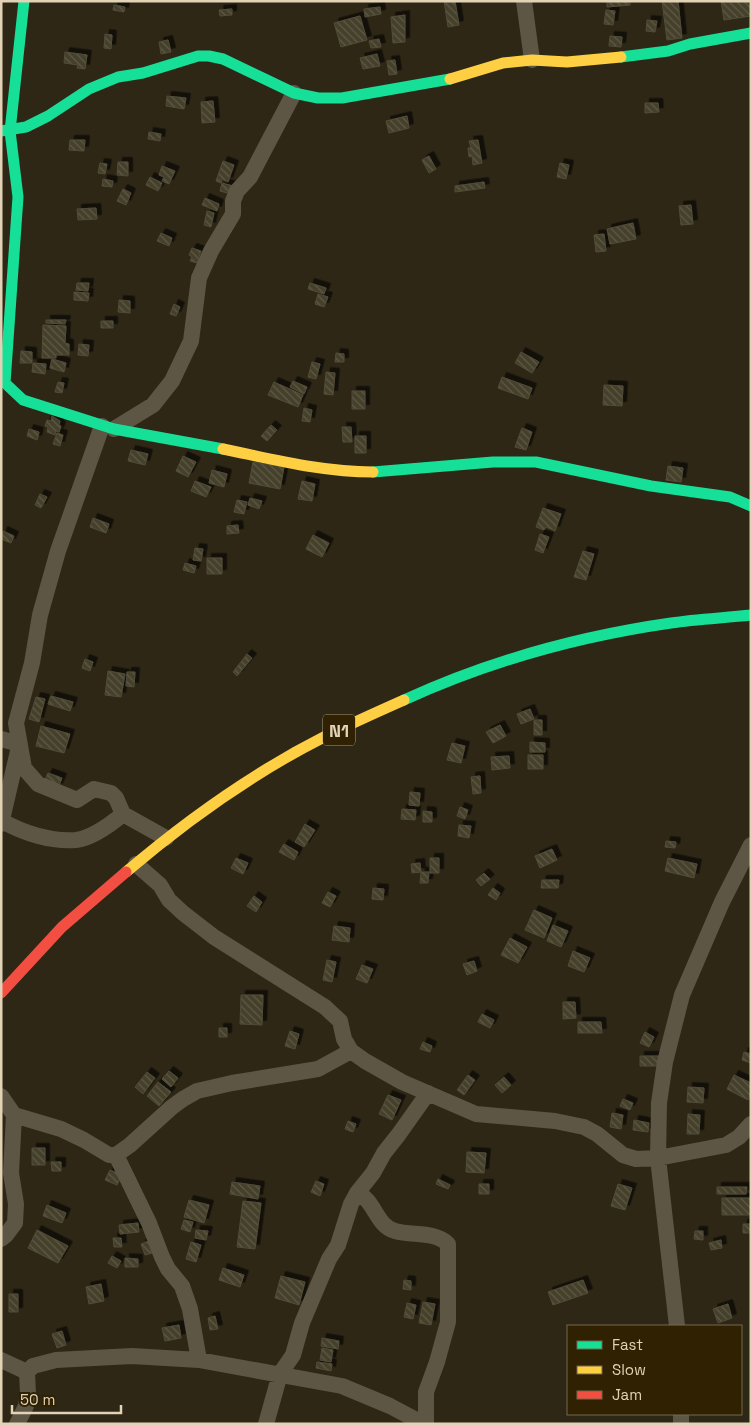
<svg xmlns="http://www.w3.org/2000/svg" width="752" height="1425" font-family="'Space Grotesk',sans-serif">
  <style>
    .building { fill: url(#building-back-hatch); stroke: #514c39; filter: url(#shadow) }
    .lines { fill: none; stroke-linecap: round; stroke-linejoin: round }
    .street { stroke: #5e5644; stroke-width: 16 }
    .fast { stroke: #16e098; stroke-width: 11 }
    .slow { stroke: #ffcf43; stroke-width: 11 }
    .jam { stroke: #f24e42; stroke-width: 11 }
    .labels { text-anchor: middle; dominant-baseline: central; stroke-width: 4.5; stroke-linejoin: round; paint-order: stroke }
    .shield { fill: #2f2102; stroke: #ac9e80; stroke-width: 1 }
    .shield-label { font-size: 18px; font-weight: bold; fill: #e2d3b6 }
  </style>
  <defs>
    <pattern id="building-back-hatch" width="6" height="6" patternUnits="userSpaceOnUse" patternTransform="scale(1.25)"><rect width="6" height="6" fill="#443f2a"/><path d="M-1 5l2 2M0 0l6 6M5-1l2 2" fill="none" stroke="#5f5a47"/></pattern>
    <filter id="shadow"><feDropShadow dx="4.5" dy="-4.5" stdDeviation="0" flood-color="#0009"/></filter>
  </defs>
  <rect width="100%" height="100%" fill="#2e2716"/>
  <!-- building -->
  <path class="building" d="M444 1H455L459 25 448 27Z
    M607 1H630V5L607 7Z
    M662 1H678L682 38 667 40Z
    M721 1H751V16L724 20Z
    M114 5 125 7 124 12 113 10Z
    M380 7 381 14 365 17 364 9Z
    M232 9V15L220 16 219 10Z
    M606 10 615 11 613 25 604 24Z
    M405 15V42L393 43 391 17Z
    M360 16 367 40 341 47 334 23Z
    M647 20 657 21 655 32 646 31Z
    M105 34 112 35 111 49 104 48Z
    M610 36 622 37 621 47 609 46Z
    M379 39 381 47 371 48 369 41Z
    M168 40 171 52 161 54 159 42Z
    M65 52 87 55 85 69 77 68 78 65 64 63Z
    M377 54 380 66 363 69 360 58Z
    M395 60 397 74 389 75 387 61Z
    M167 96 186 98 184 109 166 106Z
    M213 101 215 122 202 123 201 102Z
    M645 103H658L659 112 645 113Z
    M407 116 409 128 389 133 386 121Z
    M149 132 161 134 160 141 148 139Z
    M70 140H85L84 151 69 150Z
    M478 140 482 163 473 165 472 156 469 157 468 148H471L469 141Z
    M429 156 436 169 429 173 422 160Z
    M223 161 234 165 228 182 222 179 221 183 216 181Z
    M118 162H128V176L117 175Z
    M100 163 107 164 105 174 98 173Z
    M560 163 569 165 566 179 557 177Z
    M162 166 175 171 169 184 162 181 164 177 159 175Z
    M150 177 162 183 158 191 146 185Z
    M103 179 113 181 112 187 102 186Z
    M484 182 485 188 455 192V186Z
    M222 183 233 186 231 194 220 191Z
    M123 189 131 193 126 205 117 201Z
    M205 198 219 204 217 211 202 205Z
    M691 205 693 224 681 225 679 206Z
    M96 208 97 219 78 220 77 209Z
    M207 211 214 213 211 227 204 225Z
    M633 223 636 239 610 244 607 229Z
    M161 233 172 238 169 246 157 241Z
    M604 234 606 251 596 252 594 235Z
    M192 248 201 251 197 263 190 261 192 257 189 255Z
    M77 283H89L88 291 76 290Z
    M310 283 326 288 324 294 308 289Z
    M74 292 89 293 88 301 74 300Z
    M318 294 328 297 324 307 315 304Z
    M119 300 130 301V313L118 312Z
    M174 304 180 307 176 316 170 314Z
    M46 320H66L65 324 46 323Z
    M101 321H113V328H101Z
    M43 325 66 326 65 343 69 344V355H56V358H42Z
    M79 344 89 345 88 356 78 355Z
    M21 351 32 352V363H20Z
    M521 352 539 362 532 373 515 363Z
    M336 353 344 354V362H335Z
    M52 359 66 363 64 372 50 368Z
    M312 362 320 364 316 379 308 377Z
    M33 363 46 364 45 374 32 372Z
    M326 372 335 373 333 395 324 394Z
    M502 377 532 388 528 399 498 388Z
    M293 381 307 387 304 394 290 387Z
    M58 382 64 383 62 393 55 392Z
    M274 382 303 395 298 407 268 395Z
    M604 385 623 386 622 406 603 405Z
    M352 391H365V409H352Z
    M304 408 312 410 310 422 302 421Z
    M52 416 60 421 59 425 61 426 59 432 56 431 55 435 47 432 48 427 45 426 47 420 51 421Z
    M271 425 277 430 267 441 261 436Z
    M342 427H351L352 442H343Z
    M522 428 532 432 526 450 515 447Z
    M29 429 39 432 37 440 27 436Z
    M57 433 63 435 60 446 53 444Z
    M355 436H366V453H355Z
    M131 450 148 454 145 465 128 461Z
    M183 456 196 462 188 477 176 471Z
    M253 462 284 467 280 489 249 483Z
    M668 466 683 468 681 482 666 480Z
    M212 470 227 474 224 487 209 483Z
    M195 481 211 487 206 497 191 491Z
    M302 481 315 484 312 501 298 499Z
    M40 494 47 497 41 508 35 505Z
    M250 498 262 501 259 509 248 505Z
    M237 500 247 502 244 514 234 512Z
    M543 508 561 514 555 531 546 527 544 530 536 527Z
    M93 518 109 524 106 533 90 527Z
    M238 525 239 533 227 534V526Z
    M3 531 14 536 11 543 1 539Z
    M540 534 549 537 543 553 535 550Z
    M313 535 329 543 322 557 306 549Z
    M195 548 203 549 201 561 193 560Z
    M583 551 594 554 586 580 574 577Z
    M207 558H222V574H207Z
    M185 563 196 566 194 573 183 570Z
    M247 654 252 658 237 676 233 672Z
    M85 659 93 662 90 671 82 668Z
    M108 671 125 674 121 697 105 695Z
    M127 672H135L134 687 126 686Z
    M51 696 73 702 70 711 48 704Z
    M36 697 45 699 39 722 29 719Z
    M530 709 534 719 521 724 517 714Z
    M534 720H542V735H534Z
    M500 725 506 736 493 743 486 732Z
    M41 726 70 734 64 753 36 746Z
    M530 742 545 743V752H530Z
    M452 743 465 746 461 763 447 760Z
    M528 755H543V769H528Z
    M509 756 510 768 492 770 491 757Z
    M48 773 62 778 58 788 44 782Z
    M480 776 481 793 473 794 471 777Z
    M410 792 420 793 419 806 409 805Z
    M460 807 468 810 465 819 457 816Z
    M402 809 416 810 415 820 401 819Z
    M423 811 432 812V822H423Z
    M305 824 315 830 304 847 295 842Z
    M459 825 471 826 469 838 458 836Z
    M666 841 676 842 675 848 665 847Z
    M284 844 298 852 294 860 279 852Z
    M552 849 557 860 540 868 535 856Z
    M236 858 248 863 243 874 231 868Z
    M430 858H439V873H430Z
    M668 858 697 864 694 878 665 871Z
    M420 863 421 872 412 873 411 864Z
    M421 872H429L428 883H420Z
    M484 873 490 879 481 886 476 880Z
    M542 880H559L558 888H541Z
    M373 888 384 889 383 900 372 899Z
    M493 888 500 893 496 900 488 895Z
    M328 892 336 896 330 907 322 903Z
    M254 896 262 902 256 912 247 906Z
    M534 910 552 918 544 938 525 930Z
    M553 925 568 931 561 947 547 941Z
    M334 926 350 928 349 942 332 940Z
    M510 938 527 947 518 963 501 955Z
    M573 951 590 958 584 972 568 966Z
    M327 960 336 962 332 982 323 980Z
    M474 961 477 971 467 975 463 964Z
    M362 965 373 969 367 983 356 979Z
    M241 995H263L262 1025 240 1024Z
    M563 1002H575L576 1018 563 1019Z
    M482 1014 494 1020 490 1028 478 1022Z
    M578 1022H601L602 1033H578Z
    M219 1028H227V1037H219Z
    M290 1031 299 1034 295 1049 285 1046Z
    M645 1032 654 1037 649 1047 640 1043Z
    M423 1042 432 1046 430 1052 420 1049Z
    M744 1052 751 1054V1063L742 1060Z
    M640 1056H659V1066H640Z
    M169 1071 178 1078 171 1087 162 1079Z
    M147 1072 155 1078 143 1094 135 1087Z
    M468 1075 475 1080 464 1095 457 1090Z
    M734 1075 751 1083V1093L748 1100 727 1089Z
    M504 1077 511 1085 502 1093 495 1085Z
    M158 1082 171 1092 159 1106 147 1096Z
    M688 1087 704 1088 703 1103 687 1102Z
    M388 1095 401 1100 392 1120 379 1114Z
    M623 1099 633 1103 630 1110 620 1106Z
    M612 1113 623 1115 621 1129 610 1127Z
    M688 1114 700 1115 699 1134H687Z
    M634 1120 649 1123 648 1132 633 1130Z
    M348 1121 356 1124 353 1132 345 1129Z
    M32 1148H45V1165H32Z
    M467 1152 486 1153 484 1173 466 1172Z
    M51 1162H61V1171H52Z
    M110 1170 122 1175 117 1185 105 1180Z
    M438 1179 450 1185 448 1189 436 1184Z
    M316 1181 324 1184 320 1196 311 1192Z
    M232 1182 260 1186 258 1199 230 1194Z
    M479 1184H489V1194H479Z
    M618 1184 632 1188 625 1210 611 1206Z
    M717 1187H747L746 1194H717Z
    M722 1198H751V1215H722Z
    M189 1200 209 1205 204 1223 184 1217Z
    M243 1201 261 1203 255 1249 237 1247Z
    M47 1205 66 1213 62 1223 43 1216Z
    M184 1220 193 1222 190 1232 181 1229Z
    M138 1223 139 1232 120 1234 119 1225Z
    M743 1224H751V1233H743Z
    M37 1230 68 1246 58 1263 28 1248Z
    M196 1230 208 1231 206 1240 195 1238Z
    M695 1231H703V1240L694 1239Z
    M113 1238H121L122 1247H114Z
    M721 1240 722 1248 711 1250 709 1243Z
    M149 1241 153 1253 145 1255 141 1244Z
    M191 1242 201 1245 196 1262 186 1259Z
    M112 1256 121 1261 117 1268 108 1263Z
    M125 1258 138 1259V1267H125Z
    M223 1268 244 1275 240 1287 219 1280Z
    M281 1276 305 1282 299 1305 275 1298Z
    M404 1280 411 1281V1290L403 1289Z
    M583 1280 588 1293 553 1305 548 1292Z
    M101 1284 104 1301 89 1304 86 1287Z
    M9 1294H18V1312H9Z
    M423 1302 435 1304 431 1325 419 1323Z
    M407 1303 416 1305 413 1319 404 1317Z
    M728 1304 732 1318 718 1323 713 1309Z
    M215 1316 218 1329 210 1330 208 1318Z
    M179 1325 181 1338 165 1341 162 1328Z
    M62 1331 66 1345 57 1348 52 1334Z
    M322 1338 339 1341 338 1349 321 1346Z
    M322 1348 333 1350 331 1362 320 1360Z
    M317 1362 332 1364 331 1371 316 1368Z"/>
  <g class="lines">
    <!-- street -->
    <path class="street" d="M524 1 532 60
      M102 426 58 551 40 615 32 663 16 723 24 768 38 784 77 800 94 789 111 793 116 798 123 814 166 838
      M114 429 153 405 172 381 191 341 199 278 211 251 233 214V201L237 191 250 177 294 93
      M1 739 19 744
      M2 821C23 833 51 842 76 840 92 838 111 824 123 814
      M1 824 18 751
      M136 864 160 885 169 900 183 913 214 937 325 1007 340 1021 344 1039 351 1051 365 1061 402 1082 476 1114 555 1121 584 1127 597 1134 623 1155 636 1159 658 1158 726 1145 739 1137 751 1124
      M1 1096 14 1115 61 1129 84 1140 109 1155H116L130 1145 172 1107 183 1099 197 1091 232 1083 318 1069 351 1051
      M116 1155 149 1223 162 1257 168 1269 182 1286 190 1309 199 1360
      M357 1193C375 1200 376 1226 395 1231 413 1236 434 1231 448 1244V1322L437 1362 426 1392V1424
      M1 1239 6 1235 15 1223 16 1204 11 1173 14 1115
      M677 1326 658 1158 659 1103 665 1062 682 995 722 902 751 845
      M1 1360 27 1372
      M681 1414V1424
      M17 1424 26 1406 28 1394 27 1372 33 1366 56 1360 132 1356 199 1360 342 1386 390 1406 424 1424
      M266 1424 280 1374 293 1355 302 1323 329 1259 338 1245 351 1204 357 1193 373 1173 384 1153 399 1134 428 1093"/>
    <!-- fast -->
    <path class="fast" d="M24 1 10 131 18 197 5 383 23 400 114 429 223 449
      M621 57 668 51 690 44 751 33
      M1 131 26 127 48 116 89 89 118 77 143 73 198 56H209L223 59 294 93 318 98H342L450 79
      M373 472 493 462H536L651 486 730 497 751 506
      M404 700C487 662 580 636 671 623 697 619 724 618 751 615"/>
    <!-- slow -->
    <path class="slow" d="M450 79 503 63 532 60 567 62 621 57
      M223 449C272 459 322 472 373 472
      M126 872C187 820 253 773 324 737 350 724 377 712 404 700"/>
    <!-- jam -->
    <path class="jam" d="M1 993 62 927 126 872"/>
  </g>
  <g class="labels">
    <!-- shield labels -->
    <rect class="shield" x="323" y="714.5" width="32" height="31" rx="4"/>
    <g class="shield-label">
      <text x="339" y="730">N1</text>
    </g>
  </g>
  <!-- border -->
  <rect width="752" height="1425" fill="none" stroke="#e2d3b6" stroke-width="5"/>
  <!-- legend -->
  <rect x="567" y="1325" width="175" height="90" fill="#2f2102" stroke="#77684a"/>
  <rect x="577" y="1341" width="25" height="8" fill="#16e098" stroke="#77684a"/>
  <text x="612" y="1350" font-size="15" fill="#e2d3b6">Fast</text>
  <rect x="577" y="1366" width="25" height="8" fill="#ffcf43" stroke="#77684a"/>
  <text x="612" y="1375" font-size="15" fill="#e2d3b6">Slow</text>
  <rect x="577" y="1391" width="25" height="8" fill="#f24e42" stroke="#77684a"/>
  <text x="612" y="1400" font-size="15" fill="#e2d3b6">Jam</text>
  <!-- scale -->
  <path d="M12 1405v8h109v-8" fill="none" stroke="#e2d3b6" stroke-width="2.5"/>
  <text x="20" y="1405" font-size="15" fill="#e2d3b6" stroke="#2f2102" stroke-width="4" paint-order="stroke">50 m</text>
</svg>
